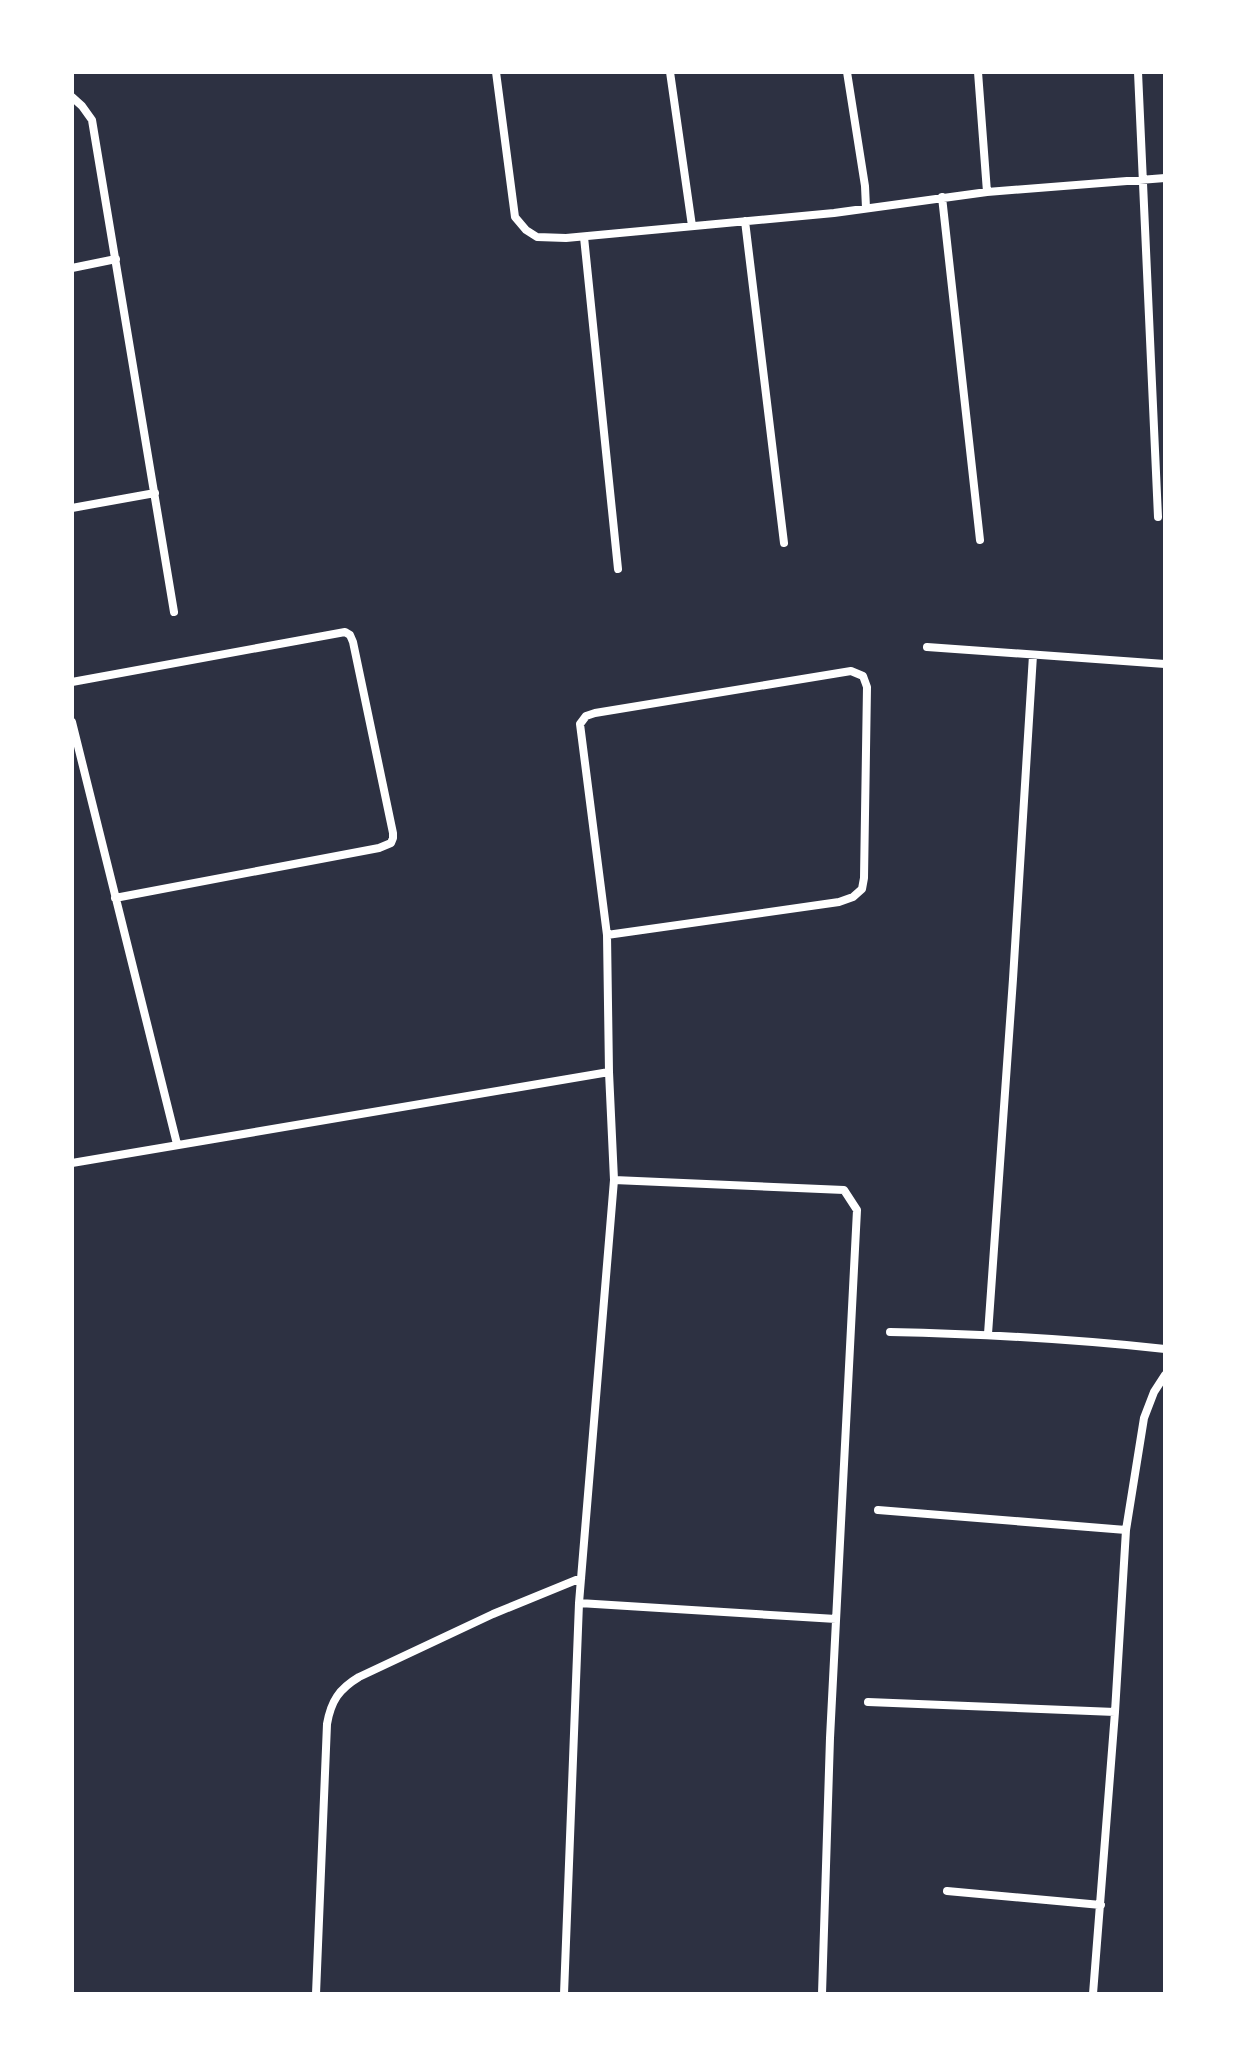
<svg xmlns="http://www.w3.org/2000/svg" width="1237" height="2066" font-family="'Roboto Condensed',sans-serif">
  <style>
    .lines { fill: none; stroke-linecap: round; stroke-linejoin: round }
    .minor { stroke: #fff; stroke-width: 8 }
  </style>
  <rect width="100%" height="100%" fill="#2d3142"/>
  <g class="lines">
    <!-- minor -->
    <path class="minor" d="M496 72 515 217 526 230 537 237 566 238 834 213 987 192 1165 178
      M670 72 692 226
      M847 72 865 186 866 208
      M978 72 987 192
      M1138 72 1158 517
      M72 97 82 106 92 120 174 612
      M942 197 980 540
      M745 221 784 543
      M584 237 618 569
      M72 268 116 259
      M72 508 155 493
      M927 647 1165 664
      M72 682 345 632 350 635 353 642 393 833V838L391 843 379 848 115 898
      M72 722 177 1144
      M72 1163 609 1072
      M614 1180 844 1190 857 1210 830 1738 822 1994
      M890 1332C982 1334 1073 1339 1165 1349
      M988 1334 1013 979 1033 655
      M878 1510 1126 1530
      M579 1603 836 1619
      M868 1702 1115 1712
      M947 1891 1101 1905
      M316 1994 327 1724C331 1701 339 1689 359 1677L493 1614 581 1578
      M564 1994 579 1603 614 1180 609 1072 607 935 580 724 586 716 595 713 851 671 863 676 867 687 864 878 862 889 853 897 839 902 607 935
      M1093 1994 1115 1712 1126 1530 1144 1418 1154 1392 1165 1375"/>
  </g>
  <!-- border -->
  <rect width="1237" height="2066" fill="none" stroke="#ffffff" stroke-width="148"/>
</svg>
